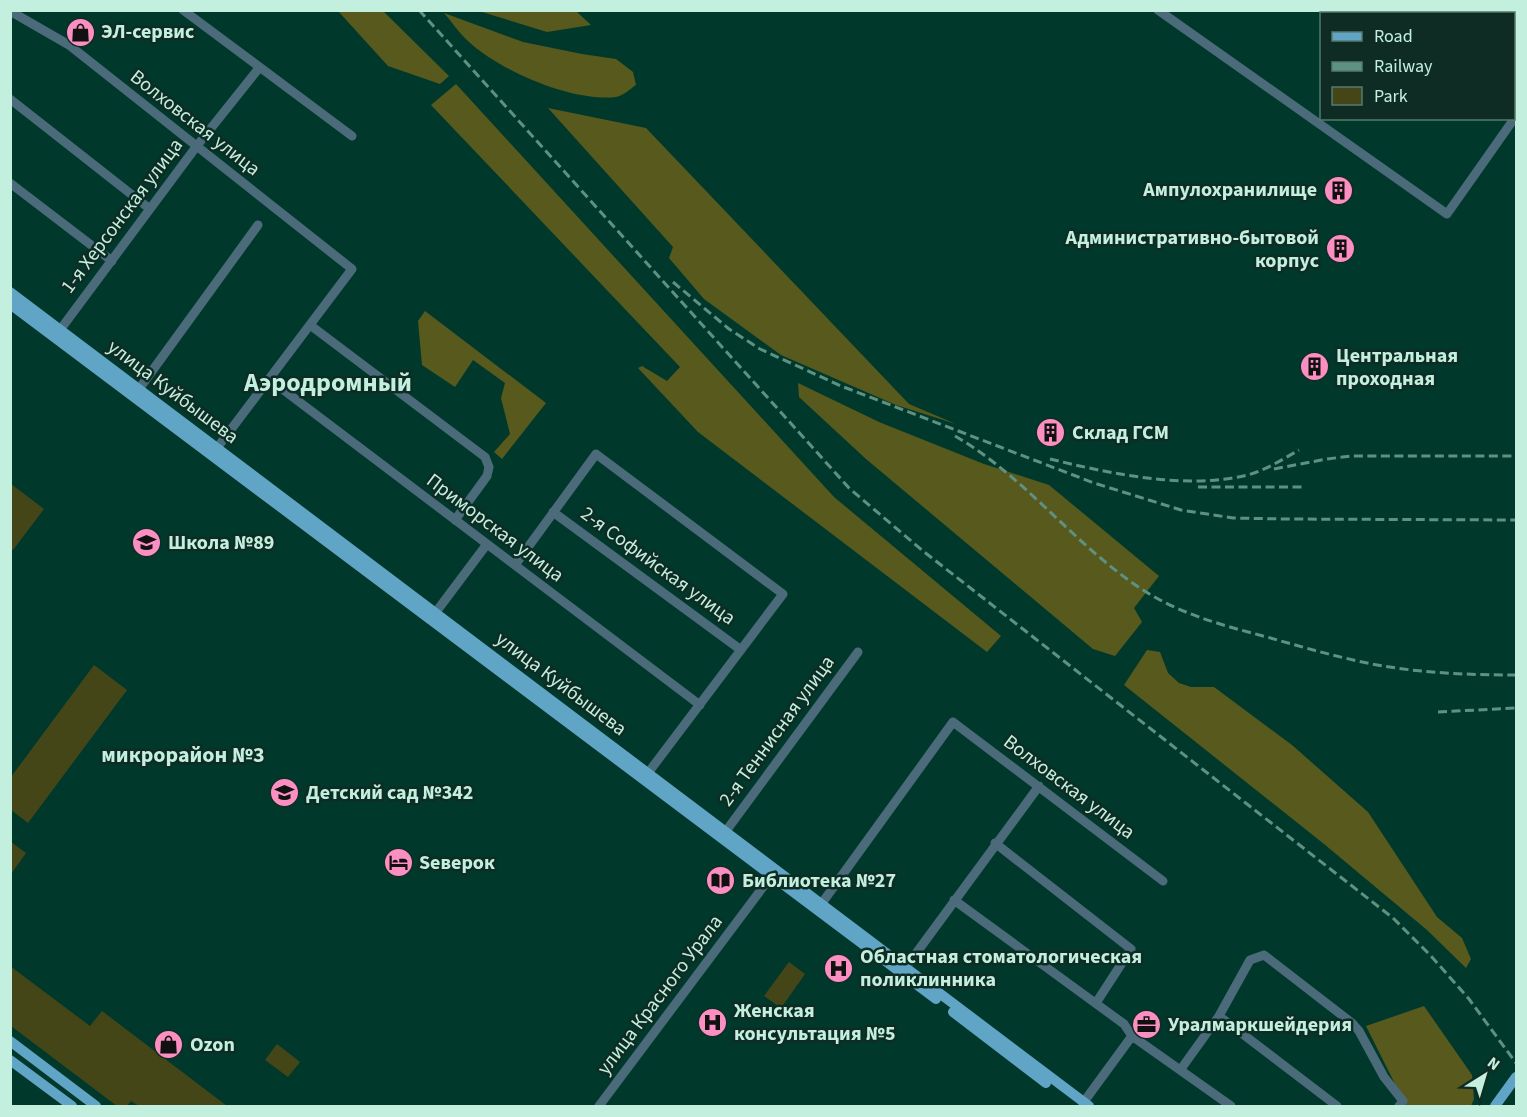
<svg xmlns="http://www.w3.org/2000/svg" width="1527" height="1117" font-family="'Source Sans 3',sans-serif">
  <style>
    .green { fill: #454618 }
    .forest { fill: #57591d }
    .lines { fill: none; stroke-linecap: round; stroke-linejoin: round }
    .minor { stroke: #4b6b7b; stroke-width: 9 }
    .major { stroke: #61a5c6; stroke-width: 10 }
    .rail { stroke: #5e9182; stroke-width: 3; stroke-dasharray: 9 4.5; stroke-linecap: butt }
    .labels { text-anchor: middle; dominant-baseline: central; stroke-width: 5; stroke-linejoin: round; paint-order: stroke }
    .poi-label { font-size: 20px; font-weight: bold; fill: #c3efdf; stroke: #0e2c23; text-anchor: start }
    .street-label { font-size: 20px; fill: #c3efdf; stroke: #0e2c23 }
    .quarter-label { font-size: 22px; font-weight: bold; fill: #c3efdf; stroke: #0e2c23 }
    .district-label { font-size: 26px; font-weight: bold; fill: #c3efdf; stroke: #0e2c23 }
  </style>
  <rect width="100%" height="100%" fill="#00392c"/>
  <!-- green -->
  <path class="green" d="M11 484 44 509 13 550 10 548Z
    M94 665 127 690 28 823 11 810V777Z
    M11 842 26 853 11 874Z
    M789 962 805 974 781 1008 764 996Z
    M10 966 90 1026 102 1011 227 1106H139L131 1101 127 1106H117L11 1026Z
    M277 1044 300 1062 288 1077 265 1060Z"/>
  <!-- forest -->
  <path class="forest" d="M338 11H383L449 76 440 84 388 66Z
    M479 11H576L591 25 547 32Z
    M444 13 523 42 582 54 616 59 633 72 636 85C630 89 623 96 616 97 572 102 500 71 468 41 459 33 452 22 444 13Z
    M456 84 834 497 1001 636 987 652 698 432 638 368 642 366 667 381 680 367 431 105Z
    M548 108 646 128 909 404 956 424 896 405 781 355 704 299 669 258 673 247Z
    M425 311 546 403 502 459 494 452 510 434 501 398 505 383 473 360 455 387 422 365 418 321Z
    M798 383 879 422 984 464 1049 485 1159 576 1134 608 1142 622 1115 656 1093 649 866 459 799 397Z
    M1147 650 1160 652 1168 673 1179 683 1191 687H1214L1292 745 1368 812 1437 917 1462 938 1471 959 1466 968 1427 930 1324 844 1124 685Z
    M1424 1006 1472 1075 1474 1099 1471 1106H1406L1366 1026Z"/>
  <g class="lines">
    <!-- minor -->
    <path class="minor" d="M183 10 352 136
      M1158 10 1447 214 1516 116
      M10 11 69 45 352 269 217 448
      M10 99 150 209
      M10 183 112 261
      M310 325 485 457 489 467 487 476 455 520
      M60 330 196 147 259 68
      M269 379 700 705
      M139 389 258 225
      M553 512 741 650
      M515 565 596 454 783 594 648 773
      M436 612 487 544
      M726 831 858 652
      M995 843 1131 949 1096 1003
      M954 900 1124 1024 1132 1036 1231 1106
      M822 903 953 722 1163 881
      M906 967 1039 786
      M1219 1016 1337 1106
      M1181 1069 1219 1016 1250 960 1264 955 1352 1023 1359 1031 1384 1077 1403 1101 1399 1106
      M1083 1103 1132 1036
      M599 1106 772 875"/>
    <!-- major -->
    <path class="major" d="M10 292 1089 1106
      M10 304 936 999
      M953 1012 1046 1083
      M10 1041 96 1106
      M10 1060 72 1106
      M1495 1106 1516 1077"/>
    <!-- rail -->
    <path class="rail" d="M419 10 849 488 923 551 1393 918 1431 956 1469 999 1516 1063
      M673 282 729 329 760 349 841 386 1094 483 1181 510 1233 518 1284 519 1516 520
      M955 436C1024 476 1072 542 1137 586 1176 613 1221 625 1267 637 1302 647 1337 657 1372 664 1419 673 1468 675 1516 675
      M1050 459C1112 474 1186 490 1248 475 1266 470 1283 459 1299 450
      M1274 469 1327 459 1351 456H1516
      M1198 487H1306
      M1438 712 1516 708"/>
  </g>
  <!-- icons -->
  <defs>
    <symbol id="shop-disc" viewBox="-11 -11 22 22"><circle r="9.5" fill="#fc8fc2" stroke="#0e2c23"/><path d="M-5-2.5h2.3a2.7 3.5 0 0 1 5.4 0H5L5.5 6h-11ZM-1.5-2.5h3a1.5 2.3 0 0 0-3 0Z" fill="#111"/></symbol>
    <symbol id="building-disc" viewBox="-11 -11 22 22"><circle r="9.5" fill="#fc8fc2" stroke="#0e2c23"/><path d="M-4-6H4V6H1V3H-1V6H-4ZM-2.5-4.3h1.7v1.8h-1.7ZM.8-4.3h1.7v1.8H.8ZM-2.5-1h1.7V.8h-1.7ZM.8-1h1.7V.8H.8Z" fill="#111"/></symbol>
    <symbol id="school-disc" viewBox="-11 -11 22 22"><circle r="9.5" fill="#fc8fc2" stroke="#0e2c23"/><path d="M0-5L7-2L0 1L-7-2ZM-4 1L0 2.5L4 1V4Q0 6-4 4Z" fill="#111"/></symbol>
    <symbol id="hotel-disc" viewBox="-11 -11 22 22"><circle r="9.5" fill="#fc8fc2" stroke="#0e2c23"/><path d="M-6-4.5h1.5V1H6V5H4.5V3h-9V5H-6ZM-4 0a1.8 1.8 0 1 1 3.6 0ZM.5 0V-2.5h3Q6-2.5 6 0Z" fill="#111"/></symbol>
    <symbol id="library-disc" viewBox="-11 -11 22 22"><circle r="9.5" fill="#fc8fc2" stroke="#0e2c23"/><path d="M-6-4Q-3-5.5-.7-3.5V5Q-3 3-6 4ZM6-4Q3-5.5 .7-3.5V5Q3 3 6 4Z" fill="#111"/></symbol>
    <symbol id="hospital-disc" viewBox="-11 -11 22 22"><circle r="9.5" fill="#fc8fc2" stroke="#0e2c23"/><path d="M-5-5h3v3.5h4V-5h3V5h-3V1.5h-4V5h-3Z" fill="#111"/></symbol>
    <symbol id="office-disc" viewBox="-11 -11 22 22"><circle r="9.5" fill="#fc8fc2" stroke="#0e2c23"/><path d="M-6-3h4V-5.5h4V-3h4V5H-6ZM-1-4.5V-3h2v-1.5ZM-6 0V1H6V0Z" fill="#111"/></symbol>
  </defs>
  <g fill-rule="evenodd">
    <use href="#shop-disc" x="64" y="16" width="33" height="33"/>
    <use href="#building-disc" x="1322" y="174" width="33" height="33"/>
    <use href="#building-disc" x="1324" y="232" width="33" height="33"/>
    <use href="#building-disc" x="1298" y="350" width="33" height="33"/>
    <use href="#building-disc" x="1034" y="416" width="33" height="33"/>
    <use href="#school-disc" x="130" y="526" width="33" height="33"/>
    <use href="#school-disc" x="268" y="776" width="33" height="33"/>
    <use href="#hotel-disc" x="382" y="846" width="33" height="33"/>
    <use href="#library-disc" x="704" y="864" width="33" height="33"/>
    <use href="#hospital-disc" x="822" y="952" width="33" height="33"/>
    <use href="#hospital-disc" x="696" y="1006" width="33" height="33"/>
    <use href="#office-disc" x="1130" y="1008" width="33" height="33"/>
    <use href="#shop-disc" x="152" y="1028" width="33" height="33"/>
  </g>
  <g class="labels">
    <!-- poi labels -->
    <g class="poi-label">
      <text x="101" y="32">ЭЛ-сервис</text>
      <text x="1317" y="190" text-anchor="end">Ампулохранилище</text>
      <text x="1319" y="238" text-anchor="end">Административно-бытовой<tspan x="1319" dy="23">корпус</tspan></text>
      <text x="1336" y="356">Центральная<tspan x="1336" dy="23">проходная</tspan></text>
      <text x="1072" y="433">Склад ГСМ</text>
      <text x="168" y="543">Школа №89</text>
      <text x="306" y="793">Детский сад №342</text>
      <text x="419" y="863">Sеверок</text>
      <text x="742" y="881">Библиотека №27</text>
      <text x="860" y="957">Областная стоматологическая<tspan x="860" dy="23">поликлинника</tspan></text>
      <text x="734" y="1011">Женская<tspan x="734" dy="23">консультация №5</tspan></text>
      <text x="1168" y="1025">Уралмаркшейдерия</text>
      <text x="190" y="1045">Ozon</text>
    </g>
    <!-- street labels -->
    <g class="street-label">
      <text transform="translate(195 123) rotate(38)">Волховская улица</text>
      <text transform="translate(122 216) rotate(-53)">1-я Херсонская улица</text>
      <text transform="translate(173 392) rotate(37)">улица Куйбышева</text>
      <text transform="translate(495 528) rotate(37)">Приморская улица</text>
      <text transform="translate(658 566) rotate(36)">2-я Софийская улица</text>
      <text transform="translate(561 684) rotate(37)">улица Куйбышева</text>
      <text transform="translate(777 731) rotate(-54)">2-я Теннисная улица</text>
      <text transform="translate(1069 787) rotate(37)">Волховская улица</text>
      <text transform="translate(660 995) rotate(-53)">улица Красного Урала</text>
    </g>
    <!-- quarter labels -->
    <g class="quarter-label">
      <text x="183" y="755">микрорайон №3</text>
    </g>
    <!-- district labels -->
    <g class="district-label">
      <text x="328" y="382">Аэродромный</text>
    </g>
  </g>
  <!-- border -->
  <rect width="1527" height="1117" fill="none" stroke="#c3efdf" stroke-width="24"/>
  <!-- legend -->
  <rect x="1320" y="12" width="195" height="108" fill="#0e2c23" stroke="#567a6e" stroke-width="1.5"/>
  <rect x="1332" y="32" width="30" height="9" fill="#61a5c6" stroke="#567a6e" stroke-width="1.5"/>
  <text x="1374" y="42" font-size="18" fill="#c3efdf">Road</text>
  <rect x="1332" y="62" width="30" height="9" fill="#5e9182" stroke="#567a6e" stroke-width="1.5"/>
  <text x="1374" y="72" font-size="18" fill="#c3efdf">Railway</text>
  <rect x="1332" y="87" width="30" height="18" fill="#454618" stroke="#567a6e" stroke-width="1.5"/>
  <text x="1374" y="102" font-size="18" fill="#c3efdf">Park</text>
  <!-- north arrow -->
  <g transform="translate(1485 1075) rotate(37)" stroke="#0e2c23" stroke-width="4.5" paint-order="stroke">
  <path d="M0-4.5L10 22L0 15L-10 22Z" fill="#c3efdf"/>
  <text y="-9" font-size="16" font-weight="bold" text-anchor="middle" fill="#c3efdf">N</text>
  </g>
</svg>
